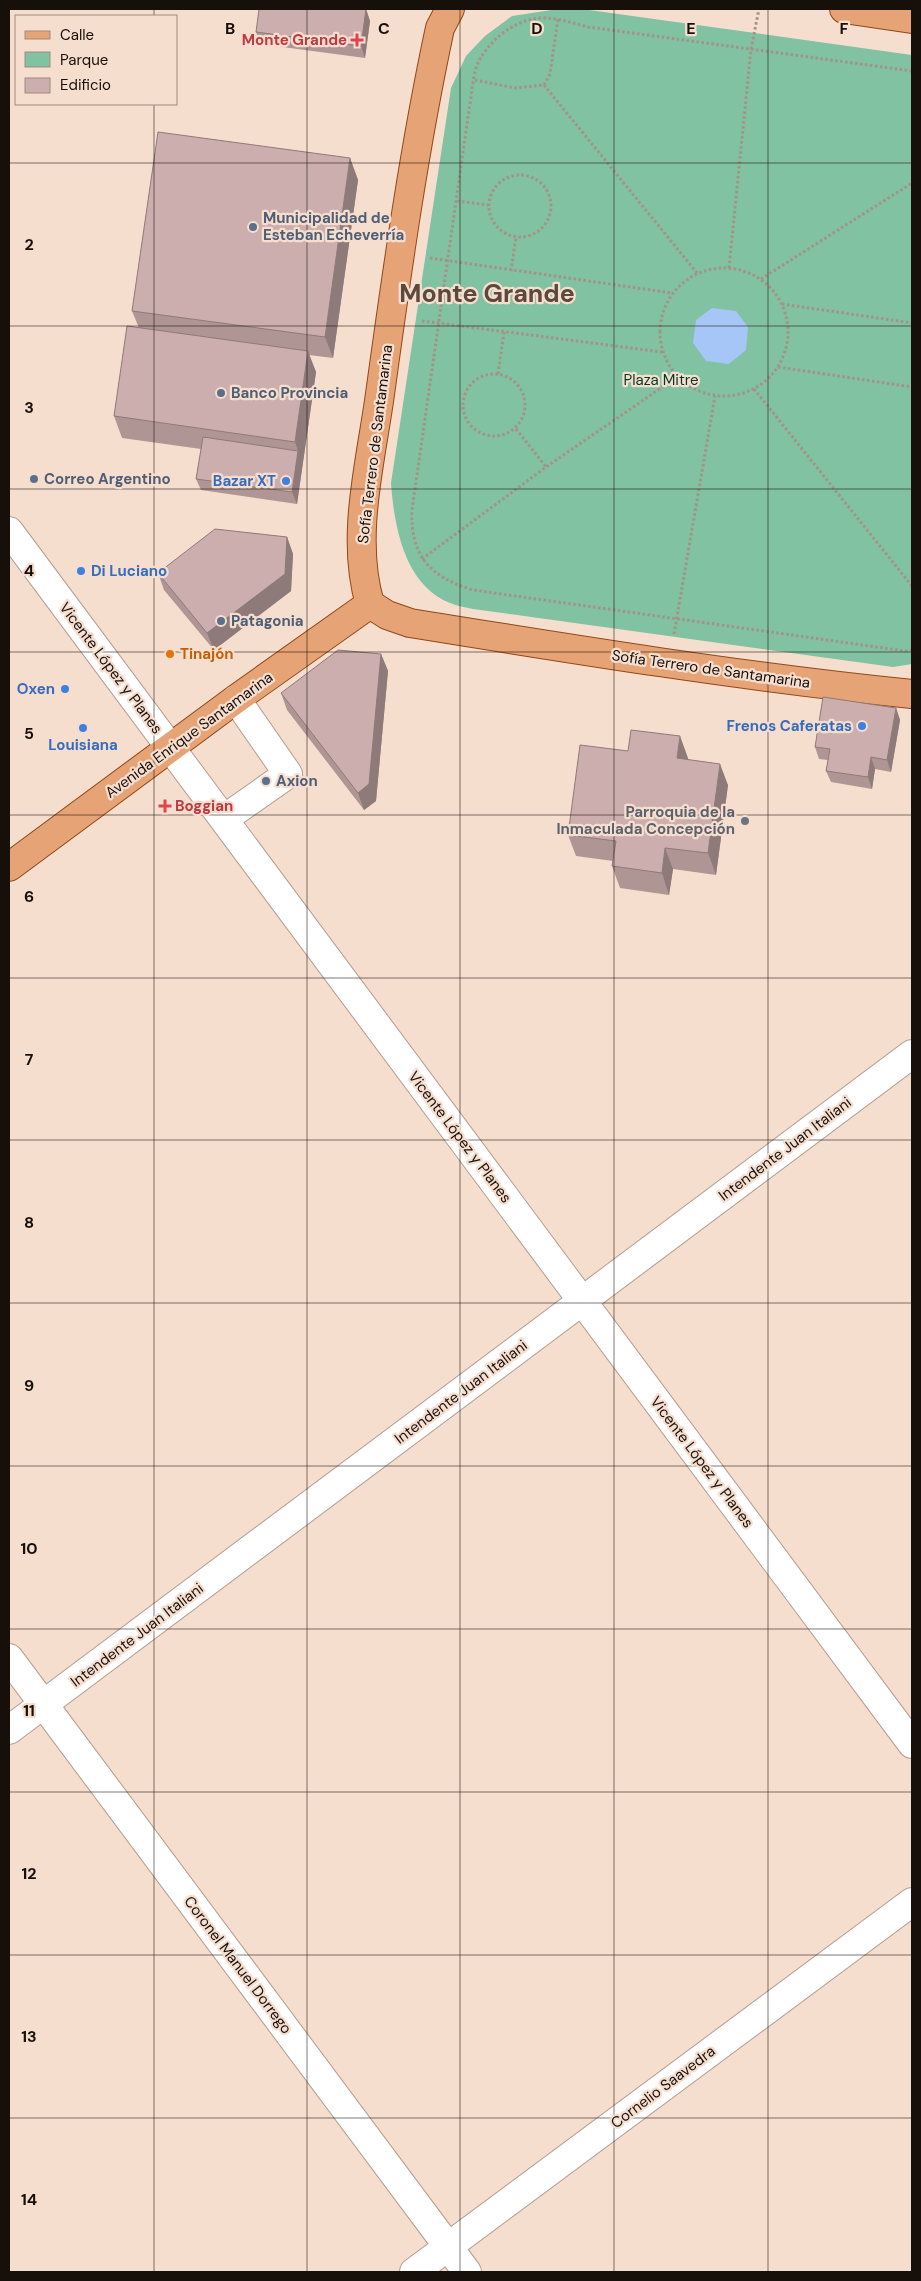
<svg xmlns="http://www.w3.org/2000/svg" width="921" height="2281" font-family="'DM Sans',sans-serif">
  <style>
    .green { fill: #80c2a1 }
    .water { fill: #a6c6f7 }
    .lines { fill: none; stroke-linecap: round; stroke-linejoin: round }
    .minor-casing { stroke: #b39d8f; stroke-width: 30 }
    .major-casing { stroke: #924715; stroke-width: 30 }
    .path { stroke: #a49287; stroke-width: 3; stroke-dasharray: 2.5 2.5; stroke-linecap: butt }
    .minor { stroke: #fff; stroke-width: 28 }
    .major { stroke: #e6a376; stroke-width: 28 }
    .wall { fill: #af9695 }
    .shaded-wall { fill: #8e7a79 }
    .building { fill: #cbaead; stroke: #8e7a79 }
    .grid { fill: none; stroke: #170f0a; stroke-width: 1; stroke-opacity: 0.55 }
    .health-dot { fill: #e0444e; stroke: #f6decf; stroke-width: 2 }
    .service-dot { fill: #5c6f8a; stroke: #f6decf; stroke-width: 2 }
    .shop-dot { fill: #3f7fe0; stroke: #f6decf; stroke-width: 2 }
    .food-dot { fill: #e8710a; stroke: #f6decf; stroke-width: 2 }
    .worship-dot { fill: #6b7280; stroke: #f6decf; stroke-width: 2 }
    .labels { text-anchor: middle; dominant-baseline: central; stroke-width: 4.5; stroke-linejoin: round; paint-order: stroke }
    .health-label { font-size: 15px; font-weight: bold; fill: #be3a42; stroke: #f6decf; text-anchor: end }
    .service-label { font-size: 15px; font-weight: bold; fill: #4e5e75; stroke: #f6decf; text-anchor: start }
    .park-label { font-size: 15px; fill: #033824; stroke: #f6decf }
    .street-label { font-size: 15px; fill: #170f0a; stroke: #f6decf }
    .shop-label { font-size: 15px; font-weight: bold; fill: #366cbe; stroke: #f6decf; text-anchor: end }
    .food-label { font-size: 15px; font-weight: bold; fill: #c56008; stroke: #f6decf; text-anchor: start }
    .worship-label { font-size: 15px; font-weight: bold; fill: #5b616d; stroke: #f6decf; text-anchor: end }
    .town-label { font-size: 25px; font-weight: bold; fill: #5c483c; stroke: #f6decf }
    .grid-label { font-size: 16px; text-anchor: middle; font-weight: bold; fill: #170f0a; stroke: #f6decf; stroke-width: 4.5; stroke-linejoin: round; paint-order: stroke }
  </style>
  <rect width="100%" height="100%" fill="#f6decf"/>
  <!-- green -->
  <path class="green" d="M558 9H582L912 55V664L893 667 473 609C465 607 457 606 450 603 404 585 394 525 391 483L451 88 466 56 485 36 512 16Z"/>
  <!-- water -->
  <path class="water" d="M712 308 736 311 748 327 746 350 729 364 706 361 693 343 696 320Z"/>
  <g class="lines">
    <defs>
      <path id="minor" d="M9 531 912 1744
        M224 819 288 774 236 699
        M9 1658 467 2272
        M9 1730 912 1054
        M414 2272 912 1902"/>
      <path id="major" d="M450 9 440 28C414 149 397 271 380 394 371 461 350 537 370 604L387 615 410 623C577 650 744 677 912 694
        M844 9 912 19
        M9 867 236 699 370 604"/>
    </defs>
    <!-- minor casing -->
    <use href="#minor" class="minor-casing"/>
    <!-- major casing -->
    <use href="#major" class="major-casing"/>
    <!-- path -->
    <path class="path" d="M912 71 588 27C573 23 558 18 543 18 517 18 491 38 479 61 472 74 472 95 469 110L412 510C410 556 430 577 473 590L905 651 912 650
      M475 80 515 88 544 85 550 74 558 19
      M544 85 697 273
      M489 206a31 31 0 1 1 62 0a31 31 0 1 1-62 0Z
      M457 201 488 205
      M430 258 672 293
      M660 332a64 64 0 1 1 128 0a64 64 0 1 1-128 0Z
      M729 268 751 49 759 9
      M511 271 516 237
      M761 279 912 183
      M782 304 912 323
      M422 321 662 352
      M778 367 912 387
      M463 405a31 31 0 1 1 62 0a31 31 0 1 1-62 0Z
      M498 374 504 332
      M754 389 912 586
      M516 429 546 467
      M422 559 546 467 677 377
      M674 634 715 396"/>
    <!-- minor -->
    <use href="#minor" class="minor"/>
    <!-- major -->
    <use href="#major" class="major"/>
  </g>
  <!-- wall -->
  <path class="wall" d="M366 9 370 21 365 58 260 44 256 32Z
    M350 158 358 180 333 358 309 355 316 372 297 504 201 490 196 479 201 449 122 438 114 416 139 328 132 311Z
    M287 537 293 554 291 591 214 650 164 590 158 573Z
    M381 654 388 671 376 801 364 810 287 710 281 693Z
    M896 708 900 720 891 772 875 769 872 789 831 782 826 771 828 760 819 759 815 747Z
    M628 751 688 758V759L728 785 716 875 673 869 669 895 620 888 612 866 613 861 576 856 568 835Z"/>
  <!-- shaded-wall -->
  <path class="shaded-wall" d="M366 9 370 21 365 58 361 46Z
    M350 158 358 180 333 358 325 337Z
    M308 351 316 372 297 504 292 492 298 451 295 442Z
    M287 537 293 554 291 591 214 650 207 633Z
    M381 654 388 671 376 801 364 810 358 793Z
    M896 708 900 720 891 772 887 760Z
    M680 736 688 758 685 779 677 758Z
    M871 757 875 769 872 789 868 777Z
    M720 764 728 785 716 875 708 853Z
    M665 848 673 869 669 895 662 873Z"/>
  <!-- building -->
  <path class="building" d="M259 9H366L361 46 256 32Z
    M158 132 350 158 325 337 132 311Z
    M127 326 308 351 295 442 114 416Z
    M203 437 298 451 292 492 196 479Z
    M215 529 287 537 285 574 207 633 158 573Z
    M338 650 381 654 369 784 358 793 281 693Z
    M823 697 896 708 887 760 871 757 868 777 826 771 830 749 815 747Z
    M631 730 680 736 677 758 720 764 708 853 665 848 662 873 612 866 616 841 568 835 580 745 628 751Z"/>
  <!-- grid -->
  <path class="grid" d="M154 9V16M307 9V2272M460 9V2272M614 9V2272M768 9V2272M154 104V2272M9 163H912M9 326H912M9 489H912M9 652H912M9 815H912M9 978H912M9 1140H912M9 1303H912M9 1466H912M9 1629H912M9 1792H912M9 1955H912M9 2118H912"/>
  <!-- markers -->
  <g class="health-dot">
    <path d="M354.5 32.5h5v5h5v5h-5v5h-5v-5h-5v-5h5z"/>
    <path d="M162.5 798.5h5v5h5v5h-5v5h-5v-5h-5v-5h5z"/>
  </g>
  <g class="service-dot">
    <circle cx="253" cy="227" r="5"/>
    <circle cx="221" cy="393" r="5"/>
    <circle cx="34" cy="479" r="5"/>
    <circle cx="221" cy="621" r="5"/>
    <circle cx="266" cy="781" r="5"/>
  </g>
  <g class="shop-dot">
    <circle cx="286" cy="481" r="5"/>
    <circle cx="81" cy="571" r="5"/>
    <circle cx="65" cy="689" r="5"/>
    <circle cx="862" cy="726" r="5"/>
    <circle cx="83" cy="728" r="5"/>
  </g>
  <circle class="food-dot" cx="170" cy="654" r="5"/>
  <circle class="worship-dot" cx="745" cy="821" r="5"/>
  <g class="labels">
    <!-- health labels -->
    <g class="health-label">
      <text x="347" y="40">Monte Grande</text>
      <text x="175" y="806" text-anchor="start">Boggian</text>
    </g>
    <!-- service labels -->
    <g class="service-label">
      <text x="263" y="218">Municipalidad de<tspan x="263" dy="17">Esteban Echeverría</tspan></text>
      <text x="231" y="393">Banco Provincia</text>
      <text x="44" y="479">Correo Argentino</text>
      <text x="231" y="621">Patagonia</text>
      <text x="276" y="781">Axion</text>
    </g>
    <!-- park labels -->
    <g class="park-label">
      <text x="661" y="380">Plaza Mitre</text>
    </g>
    <!-- street labels -->
    <g class="street-label">
      <text transform="translate(375 444) rotate(-83)">Sofía Terrero de Santamarina</text>
      <text transform="translate(111 668) rotate(53)">Vicente López y Planes</text>
      <text transform="translate(711 669) rotate(8)">Sofía Terrero de Santamarina</text>
      <text transform="translate(189 735) rotate(-36)">Avenida Enrique Santamarina</text>
      <text transform="translate(460 1137) rotate(53)">Vicente López y Planes</text>
      <text transform="translate(785 1149) rotate(-37)">Intendente Juan Italiani</text>
      <text transform="translate(461 1392) rotate(-37)">Intendente Juan Italiani</text>
      <text transform="translate(702 1462) rotate(53)">Vicente López y Planes</text>
      <text transform="translate(137 1635) rotate(-37)">Intendente Juan Italiani</text>
      <text transform="translate(238 1965) rotate(53)">Coronel Manuel Dorrego</text>
      <text transform="translate(663 2087) rotate(-37)">Cornelio Saavedra</text>
    </g>
    <!-- shop labels -->
    <g class="shop-label">
      <text x="276" y="481">Bazar XT</text>
      <text x="91" y="571" text-anchor="start">Di Luciano</text>
      <text x="55" y="689">Oxen</text>
      <text x="852" y="726">Frenos Caferatas</text>
      <text x="83" y="745" text-anchor="middle">Louisiana</text>
    </g>
    <!-- food labels -->
    <g class="food-label">
      <text x="180" y="654">Tinajón</text>
    </g>
    <!-- worship labels -->
    <g class="worship-label">
      <text x="735" y="812">Parroquia de la<tspan x="735" dy="17">Inmaculada Concepción</tspan></text>
    </g>
    <!-- town labels -->
    <g class="town-label">
      <text x="487" y="293">Monte Grande</text>
    </g>
  </g>
  <g class="grid-label">
    <text x="230" y="34">B</text>
    <text x="384" y="34">C</text>
    <text x="537" y="34">D</text>
    <text x="691" y="34">E</text>
    <text x="844" y="34">F</text>
    <text x="29" y="250">2</text>
    <text x="29" y="413">3</text>
    <text x="29" y="576">4</text>
    <text x="29" y="739">5</text>
    <text x="29" y="902">6</text>
    <text x="29" y="1065">7</text>
    <text x="29" y="1228">8</text>
    <text x="29" y="1391">9</text>
    <text x="29" y="1554">10</text>
    <text x="29" y="1716">11</text>
    <text x="29" y="1879">12</text>
    <text x="29" y="2042">13</text>
    <text x="29" y="2205">14</text>
  </g>
  <!-- border -->
  <rect width="921" height="2281" fill="none" stroke="#170f0a" stroke-width="20"/>
  <!-- legend -->
  <rect x="15" y="15" width="162" height="90" fill="#f6decf" stroke="#9d8b80"/>
  <rect x="25" y="31" width="25" height="8" fill="#e6a376" stroke="#9d8b80"/>
  <text x="60" y="40" font-size="15" fill="#170f0a">Calle</text>
  <rect x="25" y="52" width="25" height="15" fill="#80c2a1" stroke="#9d8b80"/>
  <text x="60" y="65" font-size="15" fill="#170f0a">Parque</text>
  <rect x="25" y="78" width="25" height="15" fill="#cbaead" stroke="#9d8b80"/>
  <text x="60" y="90" font-size="15" fill="#170f0a">Edificio</text>
</svg>
